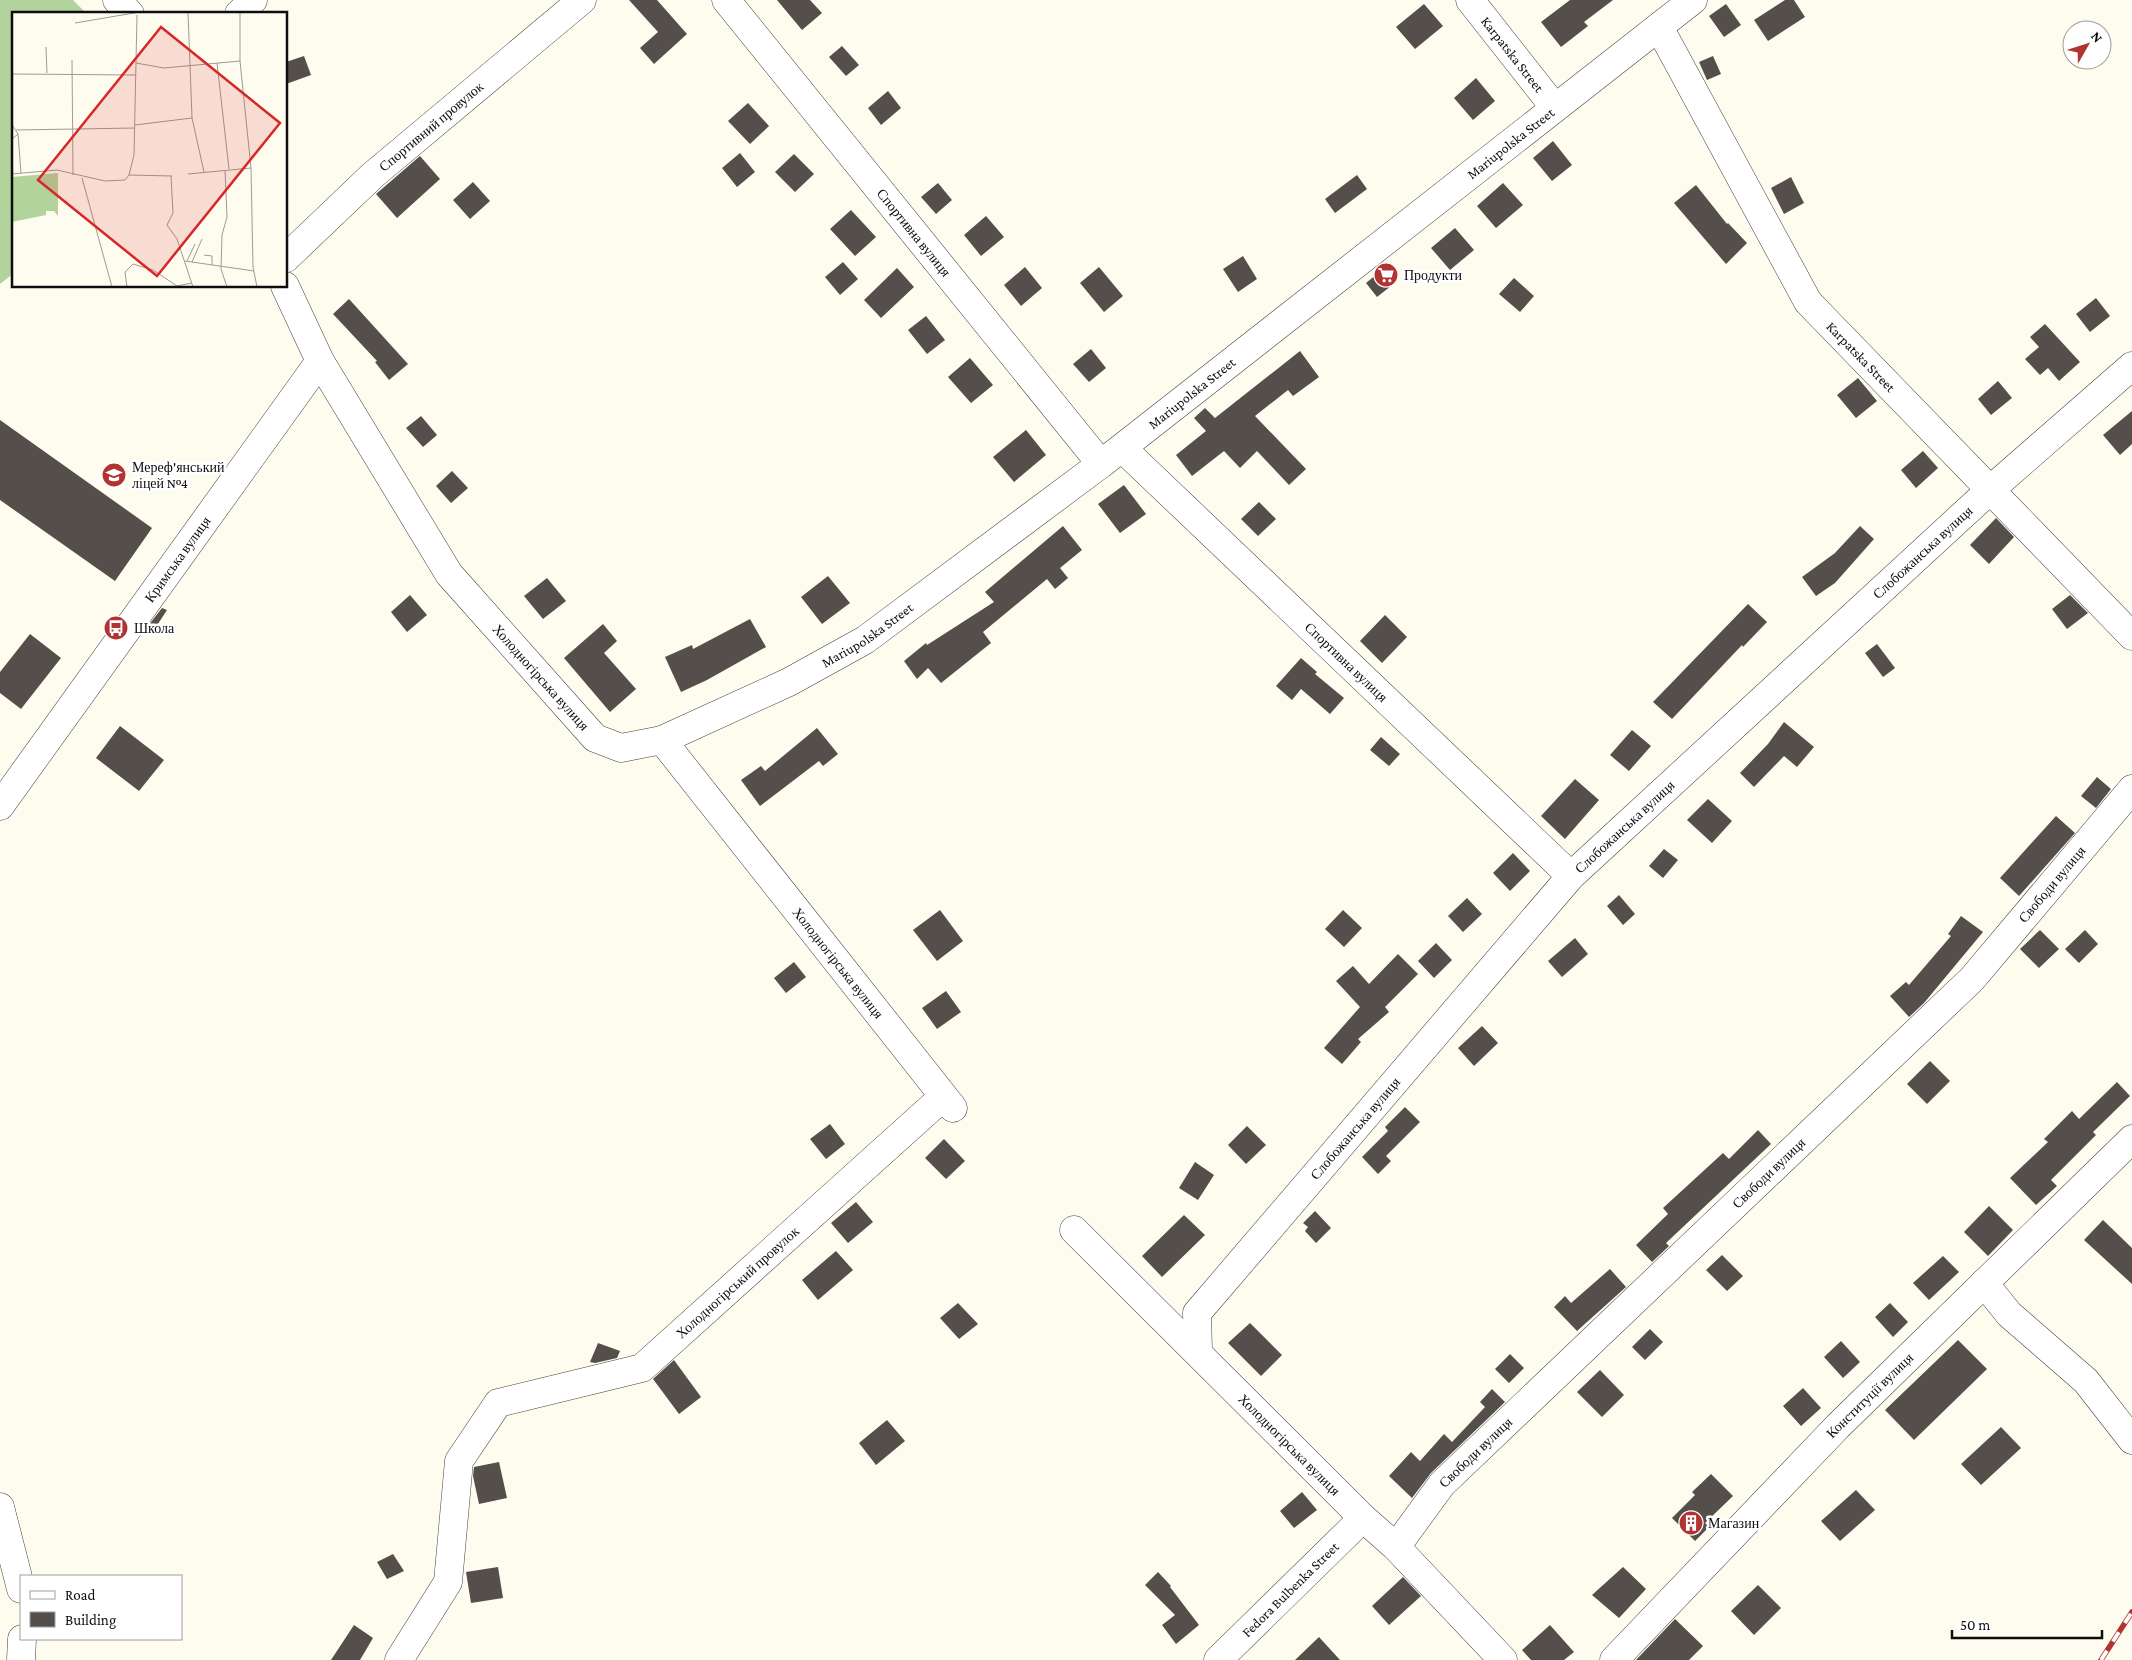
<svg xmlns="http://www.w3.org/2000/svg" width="2132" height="1660" font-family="'Crimson Pro',serif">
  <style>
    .forest { fill: #b2d49c }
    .building { fill: #554f4b }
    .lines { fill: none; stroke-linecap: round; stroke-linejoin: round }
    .minor-casing { stroke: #404040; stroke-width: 29 }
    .minor { stroke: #fff; stroke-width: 28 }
    .rail-casing { stroke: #b13332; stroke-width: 5.5 }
    .rail { stroke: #fff; stroke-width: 4; stroke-dasharray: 11; stroke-linecap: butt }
    .labels { text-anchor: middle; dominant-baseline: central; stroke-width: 5; stroke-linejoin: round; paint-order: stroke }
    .street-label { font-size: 14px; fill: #0d0d0d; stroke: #fff }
    .poi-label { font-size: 14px; fill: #0d0d0d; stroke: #fff; text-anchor: start }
    .inset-road { fill: none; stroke: #9e9c95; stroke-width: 1 }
    .view { fill: #d62828; fill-opacity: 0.15; stroke: #d62828; stroke-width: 2.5 }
    .inset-edge { fill: none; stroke: #0d0d0d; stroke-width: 2.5 }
  </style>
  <rect width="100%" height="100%" fill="#fefbef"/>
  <!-- forest -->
  <path class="forest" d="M0 0H73L87 14H14V273L0 284Z"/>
  <!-- building -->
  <path class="building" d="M629 0H657L687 34 654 64 640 48 658 32Z
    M777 0H810L822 13 802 30Z
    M1570 0H1613L1584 22 1588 26 1561 47 1541 22Z
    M1785 0H1794L1805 17 1768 41 1754 20Z
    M1424 4 1443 26 1415 49 1396 27Z
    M1726 4 1741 25 1724 37 1709 16Z
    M842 46 859 65 846 76 829 57Z
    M304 56 311 75 286 84V62Z
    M1713 56 1721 74 1707 80 1699 62Z
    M1476 78 1495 101 1473 120 1454 98Z
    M888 91 901 108 881 125 868 108Z
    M748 103 769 126 750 144 728 121Z
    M1553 141 1572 165 1552 181 1533 158Z
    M740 153 755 172 737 187 722 168Z
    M794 154 814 174 795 192 775 172Z
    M420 156 440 179 397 218 376 194Z
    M1357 175 1367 189 1335 213 1325 199Z
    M1791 177 1804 203 1784 214 1771 188Z
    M473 182 490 201 470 219 453 200Z
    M938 183 952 200 936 214 921 197Z
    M1503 183 1523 205 1496 228 1477 206Z
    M1696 185 1727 224 1728 223 1747 243 1726 264 1674 203Z
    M851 210 876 237 855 256 830 229Z
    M986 216 1004 237 981 256 964 235Z
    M1455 228 1474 250 1450 270 1431 248Z
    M1243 256 1257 279 1238 292 1223 269Z
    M843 262 858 279 840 295 825 277Z
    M1025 267 1042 288 1021 306 1004 285Z
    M1099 267 1123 296 1104 312 1080 283Z
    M897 268 914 287 881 318 864 300Z
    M1382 270 1391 286 1377 297 1366 283Z
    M1514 278 1534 296 1520 312 1499 294Z
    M2096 298 2110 316 2090 332 2076 314Z
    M349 299 408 364 389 380 375 362 377 361 333 314Z
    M926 316 945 340 927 354 908 330Z
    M2045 324 2080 362 2059 381 2048 368 2040 375 2025 359 2039 347 2030 337Z
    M1091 349 1106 368 1089 382 1073 364Z
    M1300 351 1319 377 1293 396 1288 390 1255 416 1306 469 1289 485 1257 451 1240 468 1224 451 1192 476 1176 455 1206 431 1194 418 1205 408 1215 418Z
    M970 358 993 385 971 403 948 377Z
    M1858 378 1877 401 1856 418 1837 395Z
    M1998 381 2012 398 1991 415 1978 399Z
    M2132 411V444L2120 455 2103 435Z
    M421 416 437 435 423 447 406 428Z
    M0 420 152 528 115 581 0 500Z
    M1026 430 1046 455 1014 482 993 457Z
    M1923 451 1938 468 1916 488 1901 470Z
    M452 471 468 488 451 503 436 486Z
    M1124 485 1146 514 1120 533 1098 504Z
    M1259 502 1276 519 1258 536 1241 519Z
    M1996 518 2014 537 1989 564 1970 545Z
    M1063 526 1082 550 1060 568 1068 578 1055 589 1047 579 983 632 991 643 941 683 928 668 917 679 904 661 926 643 927 645 994 602 985 592Z
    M1860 526 1874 539 1835 583 1816 596 1802 577 1835 553Z
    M828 576 850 603 822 624 801 597Z
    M547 578 566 601 543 619 524 596Z
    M410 595 427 615 407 632 391 612Z
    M2070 595 2088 613 2067 629 2052 609Z
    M1748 604 1767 622 1743 647 1742 645 1672 719 1653 702Z
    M162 608 167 610 154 630 148 626Z
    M1385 615 1407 637 1382 663 1360 641Z
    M750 619 766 647 707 680 681 692 665 657 692 645 693 649Z
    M603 624 617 641 604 653 636 689 610 712 564 658Z
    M30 634 61 658 21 709 0 693V672Z
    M1877 644 1895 668 1883 677 1865 653Z
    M1301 658 1317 672 1315 674 1344 698 1330 714 1301 689 1292 700 1276 686Z
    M1784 722 1814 747 1797 767 1784 756 1754 787 1740 773 1768 744Z
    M120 726 164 760 139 791 96 758Z
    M817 728 838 754 823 766 819 761 760 806 741 780 761 766 765 771Z
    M1632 730 1651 746 1629 771 1610 755Z
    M1381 737 1400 754 1389 766 1370 750Z
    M2097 777 2111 789 2096 808 2081 796Z
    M1575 779 1599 800 1565 839 1541 816Z
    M1708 799 1732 821 1712 843 1687 820Z
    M2056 816 2075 833 2019 896 2000 878Z
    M1664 849 1678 860 1663 878 1649 866Z
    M1513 853 1530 871 1510 891 1493 873Z
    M1619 895 1635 914 1623 925 1607 906Z
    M1467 898 1482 914 1463 932 1448 916Z
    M940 910 963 941 937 961 913 930Z
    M1343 910 1362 928 1344 947 1325 929Z
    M1961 916 1983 932 1924 1003 1909 1017 1890 996 1906 982 1909 985 1951 936 1948 934Z
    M2040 930 2059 949 2039 968 2020 949Z
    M2085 930 2098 944 2079 963 2065 949Z
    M1575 938 1588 954 1562 977 1548 961Z
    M1436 943 1452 960 1434 978 1418 961Z
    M1398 954 1418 974 1385 1007 1389 1012 1358 1039 1361 1042 1342 1064 1324 1048 1360 1007 1336 981 1353 966 1369 984Z
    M794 962 806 977 786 993 774 978Z
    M946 991 961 1012 937 1029 922 1008Z
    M1482 1026 1498 1043 1474 1066 1458 1048Z
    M1930 1061 1950 1081 1927 1104 1907 1084Z
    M2117 1082 2130 1096 2093 1132 2096 1135 2051 1180 2057 1186 2036 1205 2010 1178 2048 1142 2044 1139 2072 1111 2079 1119Z
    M1405 1107 1420 1122 1386 1156 1391 1161 1378 1174 1362 1157 1388 1131 1385 1127Z
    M830 1124 845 1144 826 1159 810 1139Z
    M1247 1126 1266 1145 1246 1164 1228 1145Z
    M1758 1130 1771 1144 1666 1243 1669 1246 1652 1262 1636 1245 1668 1214 1663 1208 1723 1153 1729 1159Z
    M944 1139 965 1161 946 1179 925 1158Z
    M1195 1162 1214 1175 1198 1200 1179 1188Z
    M856 1202 873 1222 848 1243 831 1223Z
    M1989 1206 2013 1230 1988 1256 1964 1232Z
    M1315 1211 1331 1228 1316 1243 1305 1231 1308 1227 1303 1223Z
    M1184 1215 1205 1235 1162 1277 1142 1256Z
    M2103 1220 2132 1248V1284L2084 1240Z
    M836 1251 853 1270 818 1300 802 1280Z
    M1722 1255 1743 1276 1727 1291 1706 1270Z
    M1943 1256 1959 1272 1929 1300 1913 1283Z
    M1610 1269 1626 1287 1577 1331 1554 1307 1565 1296 1571 1303Z
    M958 1303 978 1324 959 1339 940 1318Z
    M1890 1303 1908 1322 1893 1337 1875 1317Z
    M1250 1323 1282 1355 1261 1376 1228 1343Z
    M1650 1329 1663 1342 1645 1360 1632 1347Z
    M1958 1340 1987 1369 1914 1440 1885 1410Z
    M1841 1341 1860 1362 1843 1378 1824 1357Z
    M598 1343 620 1351 617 1358 595 1363 590 1362Z
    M1510 1354 1524 1368 1509 1383 1495 1369Z
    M674 1360 701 1397 679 1414 653 1379Z
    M1600 1370 1624 1395 1602 1417 1577 1392Z
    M1803 1388 1821 1408 1801 1426 1783 1406Z
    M1492 1389 1505 1402 1431 1473 1412 1498 1389 1476 1411 1452 1420 1461 1444 1434 1452 1442 1485 1407 1480 1402Z
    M887 1420 905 1441 876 1465 859 1443Z
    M2001 1427 2021 1448 1981 1485 1961 1464Z
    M499 1462 507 1498 479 1504 473 1476 474 1467Z
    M1711 1474 1733 1496 1705 1523 1709 1527 1695 1541 1672 1518 1695 1495 1692 1492Z
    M1856 1490 1875 1510 1840 1541 1821 1521Z
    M1302 1492 1317 1510 1294 1528 1280 1511Z
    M393 1554 404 1571 387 1579 377 1562Z
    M498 1567 503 1598 471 1603 466 1572Z
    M1623 1567 1646 1589 1619 1618 1592 1595Z
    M1158 1572 1171 1586 1170 1587 1199 1625 1176 1644 1162 1625 1175 1615 1145 1585Z
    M1403 1577 1421 1596 1389 1625 1372 1606Z
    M1758 1585 1781 1608 1754 1635 1731 1611Z
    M1675 1619 1703 1646 1689 1660H1636Z
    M354 1625 373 1638 360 1660H331Z
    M1550 1625 1574 1652 1564 1660H1531L1522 1650Z
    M1319 1637 1340 1660H1295Z"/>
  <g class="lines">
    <defs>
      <g id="minor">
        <path d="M117 0 130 14"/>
        <path id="s1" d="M726 0 1101 464"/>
        <path id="s2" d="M1470 0 1555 108"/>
        <path d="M239 14 253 0"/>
        <path id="s3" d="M1659 27 1808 302 2132 636"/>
        <path id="s4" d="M286 258 373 175 582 0"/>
        <path id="s5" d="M285 286 320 361 449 574 595 738 621 748 662 740 953 1108"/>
        <path id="s6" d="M1122 448 1571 876"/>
        <path id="s7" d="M662 740 789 682 865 640 1101 464 1693 0"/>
        <path id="s8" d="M0 806 320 361"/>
        <path id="s9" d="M1074 1230 1363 1518 1396 1547 1503 1660"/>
        <path d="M1984 1283 2009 1314 2086 1381 2132 1440"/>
        <path id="s10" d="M1198 1351 1197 1313 1571 876 1990 490 2132 366"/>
        <path d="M0 1507 21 1589"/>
        <path id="s11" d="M1396 1547 1442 1484 1972 979 2132 789"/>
        <path d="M21 1660 22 1639"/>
        <path id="s12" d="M399 1660 448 1582 459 1461 498 1403 642 1368 943 1097"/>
        <path id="s13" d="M1218 1660 1363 1518"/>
        <path id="s14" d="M1614 1660 1838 1426 2132 1139"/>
      </g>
    </defs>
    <!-- minor casing -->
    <use href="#minor" class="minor-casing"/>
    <!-- minor -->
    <use href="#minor" class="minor"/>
    <defs>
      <path id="rail" d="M2101 1660 2132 1612"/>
    </defs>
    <!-- rail casing -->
    <use href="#rail" class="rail-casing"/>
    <!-- rail -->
    <use href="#rail" class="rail"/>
  </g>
  <!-- icons -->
  <defs>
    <symbol id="supermarket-disc" viewBox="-11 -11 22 22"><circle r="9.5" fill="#b13332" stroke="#fff"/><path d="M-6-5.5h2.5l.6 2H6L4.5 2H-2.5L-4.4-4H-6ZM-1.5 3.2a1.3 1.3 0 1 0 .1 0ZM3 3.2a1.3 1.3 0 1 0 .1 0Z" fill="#fff"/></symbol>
    <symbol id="school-disc" viewBox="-11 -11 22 22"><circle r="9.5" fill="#b13332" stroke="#fff"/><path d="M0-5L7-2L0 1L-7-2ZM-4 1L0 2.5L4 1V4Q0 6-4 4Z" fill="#fff"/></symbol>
    <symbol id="bus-disc" viewBox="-11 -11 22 22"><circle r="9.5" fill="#b13332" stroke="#fff"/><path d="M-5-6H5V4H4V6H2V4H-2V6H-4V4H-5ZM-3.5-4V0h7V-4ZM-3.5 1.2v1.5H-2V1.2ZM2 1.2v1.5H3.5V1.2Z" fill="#fff"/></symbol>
    <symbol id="building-disc" viewBox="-11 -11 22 22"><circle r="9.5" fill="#b13332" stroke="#fff"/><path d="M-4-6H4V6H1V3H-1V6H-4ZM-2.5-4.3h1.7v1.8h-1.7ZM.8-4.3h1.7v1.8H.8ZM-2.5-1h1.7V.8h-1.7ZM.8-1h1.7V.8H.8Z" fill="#fff"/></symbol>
  </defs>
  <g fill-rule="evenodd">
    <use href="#supermarket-disc" x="1372" y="261" width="28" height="28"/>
    <use href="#school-disc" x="100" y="461" width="28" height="28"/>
    <use href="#bus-disc" x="102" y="614" width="28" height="28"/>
    <use href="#building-disc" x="1677" y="1509" width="28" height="28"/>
  </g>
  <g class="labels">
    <!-- street labels -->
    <g class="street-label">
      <text stroke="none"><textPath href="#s2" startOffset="69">Karpatska Street</textPath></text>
      <text stroke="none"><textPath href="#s4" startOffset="196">Спортивний провулок</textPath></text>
      <text stroke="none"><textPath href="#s7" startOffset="1041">Mariupolska Street</textPath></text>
      <text stroke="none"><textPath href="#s1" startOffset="299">Спортивна вулиця</textPath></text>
      <text stroke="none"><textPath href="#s3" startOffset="389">Karpatska Street</textPath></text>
      <text stroke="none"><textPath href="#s7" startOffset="636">Mariupolska Street</textPath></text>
      <text stroke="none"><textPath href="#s10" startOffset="1091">Слобожанська вулиця</textPath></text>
      <text stroke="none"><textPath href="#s8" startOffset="304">Кримська вулиця</textPath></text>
      <text stroke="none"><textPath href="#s7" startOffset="231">Mariupolska Street</textPath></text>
      <text stroke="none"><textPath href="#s6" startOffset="310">Спортивна вулиця</textPath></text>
      <text stroke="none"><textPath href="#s5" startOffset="470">Холодногірська вулиця</textPath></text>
      <text stroke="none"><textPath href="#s10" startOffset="686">Слобожанська вулиця</textPath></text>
      <text stroke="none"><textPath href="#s11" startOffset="934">Свободи вулиця</textPath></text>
      <text stroke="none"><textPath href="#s5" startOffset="905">Холодногірська вулиця</textPath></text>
      <text stroke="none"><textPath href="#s10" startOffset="281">Слобожанська вулиця</textPath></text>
      <text stroke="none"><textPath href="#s11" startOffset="529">Свободи вулиця</textPath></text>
      <text stroke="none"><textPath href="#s12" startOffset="560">Холодногірський провулок</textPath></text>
      <text stroke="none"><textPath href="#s14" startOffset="368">Конституції вулиця</textPath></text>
      <text stroke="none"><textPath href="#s9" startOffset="304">Холодногірська вулиця</textPath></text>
      <text stroke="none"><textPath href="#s11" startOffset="124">Свободи вулиця</textPath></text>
      <text stroke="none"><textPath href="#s13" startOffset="101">Fedora Bulbenka Street</textPath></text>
    </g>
    <!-- poi labels -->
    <g class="poi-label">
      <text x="1404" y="275">Продукти</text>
      <text x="132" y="467">Мереф'янський<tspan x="132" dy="16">ліцей №4</tspan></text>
      <text x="134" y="628">Школа</text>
      <text x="1708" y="1523">Магазин</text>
    </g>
  </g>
  <!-- overview -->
  <g transform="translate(12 12)">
    <rect width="275" height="275" fill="#fefbef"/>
    <path d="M46 161V204L42 199H34V203L0 210V165Z" fill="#b2d49c"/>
    <path class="inset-road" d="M176 0 180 106 192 160M228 0V49L239 156 241 255 245 275M63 11 128 0M34 35 35 61M60 48 61 163M124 51 152 56 228 49M205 51 217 157M0 62 124 63M0 113 6 122 0 127M123 113 180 106M4 118 123 116M6 122 9 161M213 158 215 205 210 223 209 257 215 275M0 162 45 158 93 169 113 168 117 163 160 164M176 162 239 156M117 163 122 143 125 3M159 164 161 201 155 213 165 227 181 275M70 166 100 275M192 243 200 244V253M173 249 242 259M175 249 183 232M180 250 190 227M115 275 113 260 121 252 141 258 165 274 180 271"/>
    <path class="view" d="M149 15 268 111 145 264 26 168Z"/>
    <rect width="275" height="275" class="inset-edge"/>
  </g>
  <!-- legend -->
  <rect x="20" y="1575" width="162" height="65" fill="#ffffff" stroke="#9e9e9e"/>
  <rect x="30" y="1591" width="25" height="8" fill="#ffffff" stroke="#9e9e9e"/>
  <text x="65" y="1600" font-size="15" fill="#0d0d0d">Road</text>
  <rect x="30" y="1612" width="25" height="15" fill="#554f4b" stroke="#9e9e9e"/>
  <text x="65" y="1625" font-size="15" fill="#0d0d0d">Building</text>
  <!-- north arrow -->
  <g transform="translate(2087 45) rotate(51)"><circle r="24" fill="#ffffff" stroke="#9e9e9e"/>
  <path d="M0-4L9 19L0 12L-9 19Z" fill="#b13332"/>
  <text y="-8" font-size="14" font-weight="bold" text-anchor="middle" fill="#0d0d0d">N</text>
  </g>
  <!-- scale -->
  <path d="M1952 1630v8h150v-8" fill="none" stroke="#0d0d0d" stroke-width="2.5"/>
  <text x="1960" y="1630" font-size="15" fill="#0d0d0d" stroke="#ffffff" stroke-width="4" paint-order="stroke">50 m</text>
</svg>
